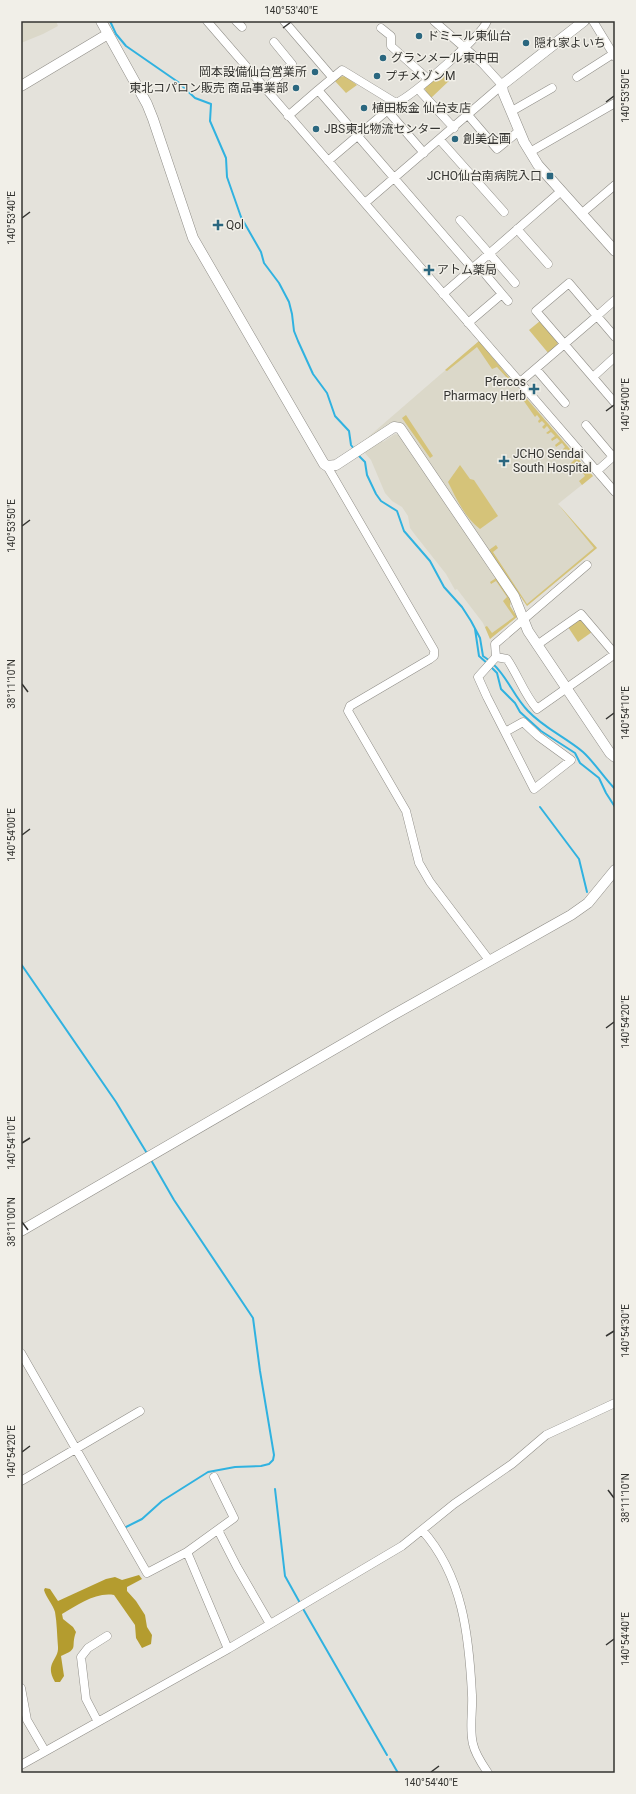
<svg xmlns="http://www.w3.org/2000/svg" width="636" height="1794" font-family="Roboto,'Noto Sans JP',sans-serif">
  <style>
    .built { fill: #dbd8c9 }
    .green { fill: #d5c379 }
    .forest { fill: #b49c2f }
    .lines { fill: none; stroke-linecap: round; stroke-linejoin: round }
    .stream { stroke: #30b2e0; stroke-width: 2 }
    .minor-casing { stroke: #8f8d87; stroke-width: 9 }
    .tertiary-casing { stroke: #8f8d87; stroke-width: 11 }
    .minor { stroke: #fff; stroke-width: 8 }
    .tertiary { stroke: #fff; stroke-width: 10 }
    .ticks { fill: none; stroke: #343431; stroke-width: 1.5 }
    .poi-dot { fill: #2b677f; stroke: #f1efe8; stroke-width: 1.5 }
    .labels { text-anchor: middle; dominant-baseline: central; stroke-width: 3; stroke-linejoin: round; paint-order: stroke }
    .poi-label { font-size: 12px; fill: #343431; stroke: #f1efe8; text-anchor: start }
    .neatline { fill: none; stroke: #343431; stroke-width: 1.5 }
    .ticks-label { font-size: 10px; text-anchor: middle; fill: #343431 }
  </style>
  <rect width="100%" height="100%" fill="#e4e2db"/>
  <!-- built -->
  <path class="built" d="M21 21H56L58 26 43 34 21 43Z
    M479 341 593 476 558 504 597 548 527 606 402 425 398 423H394L359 445Z
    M395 434 399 435 511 599 510 606 517 617 490 639 483 623 457 589 455 590 446 574 416 536 410 528 408 516 402 507 392 501 385 493 371 460 364 452 382 440 383 442Z"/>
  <!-- green -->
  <path class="green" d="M444 70 451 79 431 98 426 94 425 88Z
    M345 76 357 85 346 93 334 80 339 77Z
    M540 321 557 341 558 345 549 354 529 330Z
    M479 341 511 380 505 385 503 383 508 379 497 367 492 369 477 347 447 371 445 370Z
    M521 392 593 476 582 485 579 481 585 476 580 469 574 472 573 471 580 465 577 461 570 466 569 465 575 459 572 456 566 460 564 458 570 453 567 449 561 453 560 452 565 447 562 443 556 447 555 445 560 441 557 438 552 441 551 439 555 436 551 432 548 434 546 433 550 430 547 426 544 429 542 427 545 424 542 421 539 423 538 421 540 419 537 415 535 417 519 394Z
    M406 415 433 456 430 458 402 418Z
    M460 465 470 479 474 480 498 516 480 529C465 518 456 498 448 482Z
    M558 504 597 548 527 606 489 550 496 545 498 548 493 552 527 604 594 548Z
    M496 578 511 599 510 606 517 617 490 639 485 627 487 626 492 633 514 617 503 601 507 597 496 581 491 584 490 582Z
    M578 619 582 620 592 632 578 642 568 627Z"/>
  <!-- forest -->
  <path class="forest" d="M139 1575 142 1579 127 1587V1591L136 1601 145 1615 147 1627 152 1635 151 1644 142 1648 136 1638 135 1625 114 1595C95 1592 78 1605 62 1614L63 1619 73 1627 76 1632C70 1648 80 1648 61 1656L64 1676 60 1682H55C44 1663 59 1660 58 1647 57 1636 57 1623 55 1612 53 1605 46 1597 44 1590L45 1588 50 1589 58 1601 106 1579 115 1577 122 1580Z"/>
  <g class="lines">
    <!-- stream -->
    <path class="stream" d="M110 21 116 34 126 46 178 82 195 98 211 104 210 121 226 158 227 177 241 217 261 252 264 263 279 283 289 302 292 314 294 331 298 341 313 374 327 393 335 416 349 431 351 445 354 449
      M359 456 365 462 367 475 376 494 381 501 397 511 404 531 430 561 444 587 462 607 471 621 480 638 483 656 490 661
      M475 629 479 656 488 664
      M493 664C507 676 514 697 528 711 544 728 565 737 583 752 595 763 604 778 615 789
      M491 667 497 673 501 689 515 703 520 712 541 731 575 753 580 763 599 778 606 793 615 807
      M540 807 579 859 587 892
      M21 964 116 1102 148 1155
      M275 1489 285 1576 300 1603
      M124 1528 142 1519 162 1501 208 1472 235 1467 261 1466 269 1464 273 1460 274 1455 260 1371 253 1318 174 1200 151 1160
      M302 1607 387 1755
      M390 1759 398 1773"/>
    <defs>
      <path id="minor" d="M207 21 615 492
        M236 21 242 27
        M284 21 332 77
        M593 21 615 57
        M381 28 391 36V46L428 79
        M577 77 613 54
        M265 89 292 64 274 42
        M418 89 454 128
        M318 90 342 70 396 103
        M387 110 424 153
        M512 111 552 88
        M468 115 497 149 519 131
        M288 116 318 90 472 268
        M440 140 504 212
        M530 152 615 103
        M328 161 396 103C412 96 482 36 487 21
        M365 203 502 85 482 63 434 21
        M581 214 615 185
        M460 220 515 283
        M517 229 548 264
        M486 275 508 301
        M443 294 560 192
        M615 300 597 316 569 283 536 311 615 403
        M468 323 502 294
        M536 369 565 403
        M593 377 615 357
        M519 383 597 316 615 337
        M586 425 613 457
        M327 466 434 650V656L430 659 350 706 348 711 406 811 419 863 430 882 489 960
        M597 471 615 455
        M537 645 581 614 615 654
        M496 657 507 659C518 675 524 694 537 709L615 654
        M505 732 523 722 538 736 571 760 534 789 487 697 478 677 496 657 495 644 587 565
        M21 1353 147 1573 187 1552 228 1649
        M21 1481 140 1411
        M218 1530 237 1567 270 1624
        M422 1530C463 1576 469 1636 472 1695 473 1711 469 1728 473 1744 475 1754 482 1764 488 1773
        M187 1552 234 1518 214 1477
        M21 1688 27 1720 45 1751
        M98 1722 86 1699 81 1657 88 1648 107 1636
        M21 1765 228 1649 402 1546 454 1504 512 1464 546 1435 615 1403"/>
      <path id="tertiary" d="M101 21 147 104 153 119 193 238 324 464 327 466 336 465 394 427 400 428 514 596 528 631 610 753 615 757
        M584 21 502 85 503 92 524 142 538 165 615 251
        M21 86 108 34
        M21 1231 393 1015 571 915 588 903 615 870"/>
    </defs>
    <!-- minor casing -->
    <use href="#minor" class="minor-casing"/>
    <!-- tertiary casing -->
    <use href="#tertiary" class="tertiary-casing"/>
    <!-- minor -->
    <use href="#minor" class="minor"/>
    <!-- tertiary -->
    <use href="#tertiary" class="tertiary"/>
  </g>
  <!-- ticks -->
  <path class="ticks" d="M283 28 291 22M606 102 614 96M22 218 30 212M606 411 614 405M22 526 30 520M22 684 28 692M606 719 614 713M22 835 30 829M606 1028 614 1022M22 1143 30 1138M22 1222 28 1230M606 1336 614 1331M22 1452 30 1446M608 1490 614 1498M606 1645 614 1639M431 1772 439 1766"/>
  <!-- markers -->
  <g class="poi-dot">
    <circle cx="419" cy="36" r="4"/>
    <circle cx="526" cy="43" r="4"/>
    <circle cx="383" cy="58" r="4"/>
    <circle cx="315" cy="72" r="4"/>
    <circle cx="377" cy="76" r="4"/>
    <circle cx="296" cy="88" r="4"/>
    <circle cx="364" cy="108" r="4"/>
    <circle cx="316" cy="129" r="4"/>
    <circle cx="455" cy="139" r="4"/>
    <rect x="546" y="172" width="8" height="8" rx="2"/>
    <path d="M216 219h4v4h4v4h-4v4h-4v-4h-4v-4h4z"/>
    <path d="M427 264h4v4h4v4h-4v4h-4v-4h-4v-4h4z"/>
    <path d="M532 383h4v4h4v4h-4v4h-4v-4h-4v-4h4z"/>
    <path d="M502 455h4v4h4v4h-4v4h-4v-4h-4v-4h4z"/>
  </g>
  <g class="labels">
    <!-- poi labels -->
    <g class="poi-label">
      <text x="427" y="36">ドミール東仙台</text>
      <text x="534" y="43">隠れ家よいち</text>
      <text x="391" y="58">グランメール東中田</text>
      <text x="307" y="72" text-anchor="end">岡本設備仙台営業所</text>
      <text x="385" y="76">プチメゾンM</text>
      <text x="288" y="88" text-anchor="end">東北コパロン販売 商品事業部</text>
      <text x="372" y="108">植田板金 仙台支店</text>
      <text x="324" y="129">JBS東北物流センター</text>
      <text x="463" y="139">創美企画</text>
      <text x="542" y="176" text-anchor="end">JCHO仙台南病院入口</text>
      <text x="226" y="225">Qol</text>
      <text x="437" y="270">アトム薬局</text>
      <text x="526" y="382" text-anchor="end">Pfercos<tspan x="526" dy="14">Pharmacy Herb</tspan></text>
      <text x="513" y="454">JCHO Sendai<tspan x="513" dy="14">South Hospital</tspan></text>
    </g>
  </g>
  <!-- border -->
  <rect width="636" height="1794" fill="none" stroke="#f1efe8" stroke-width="44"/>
  <rect x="22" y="22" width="592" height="1750" class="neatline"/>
  <g class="ticks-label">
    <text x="291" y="14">140°53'40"E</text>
    <text transform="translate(625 96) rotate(-90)" y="4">140°53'50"E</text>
    <text transform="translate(11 218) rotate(-90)" y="4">140°53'40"E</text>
    <text transform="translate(625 405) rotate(-90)" y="4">140°54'00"E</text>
    <text transform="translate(11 526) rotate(-90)" y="4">140°53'50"E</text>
    <text transform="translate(11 684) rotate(-90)" y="4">38°11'10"N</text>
    <text transform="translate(625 713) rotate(-90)" y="4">140°54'10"E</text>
    <text transform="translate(11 835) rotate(-90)" y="4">140°54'00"E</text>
    <text transform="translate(625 1022) rotate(-90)" y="4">140°54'20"E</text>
    <text transform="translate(11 1143) rotate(-90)" y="4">140°54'10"E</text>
    <text transform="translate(11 1222) rotate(-90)" y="4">38°11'00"N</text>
    <text transform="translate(625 1331) rotate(-90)" y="4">140°54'30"E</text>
    <text transform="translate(11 1452) rotate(-90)" y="4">140°54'20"E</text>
    <text transform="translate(625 1498) rotate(-90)" y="4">38°11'10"N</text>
    <text transform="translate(625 1639) rotate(-90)" y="4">140°54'40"E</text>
    <text x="431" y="1786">140°54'40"E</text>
  </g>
</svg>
